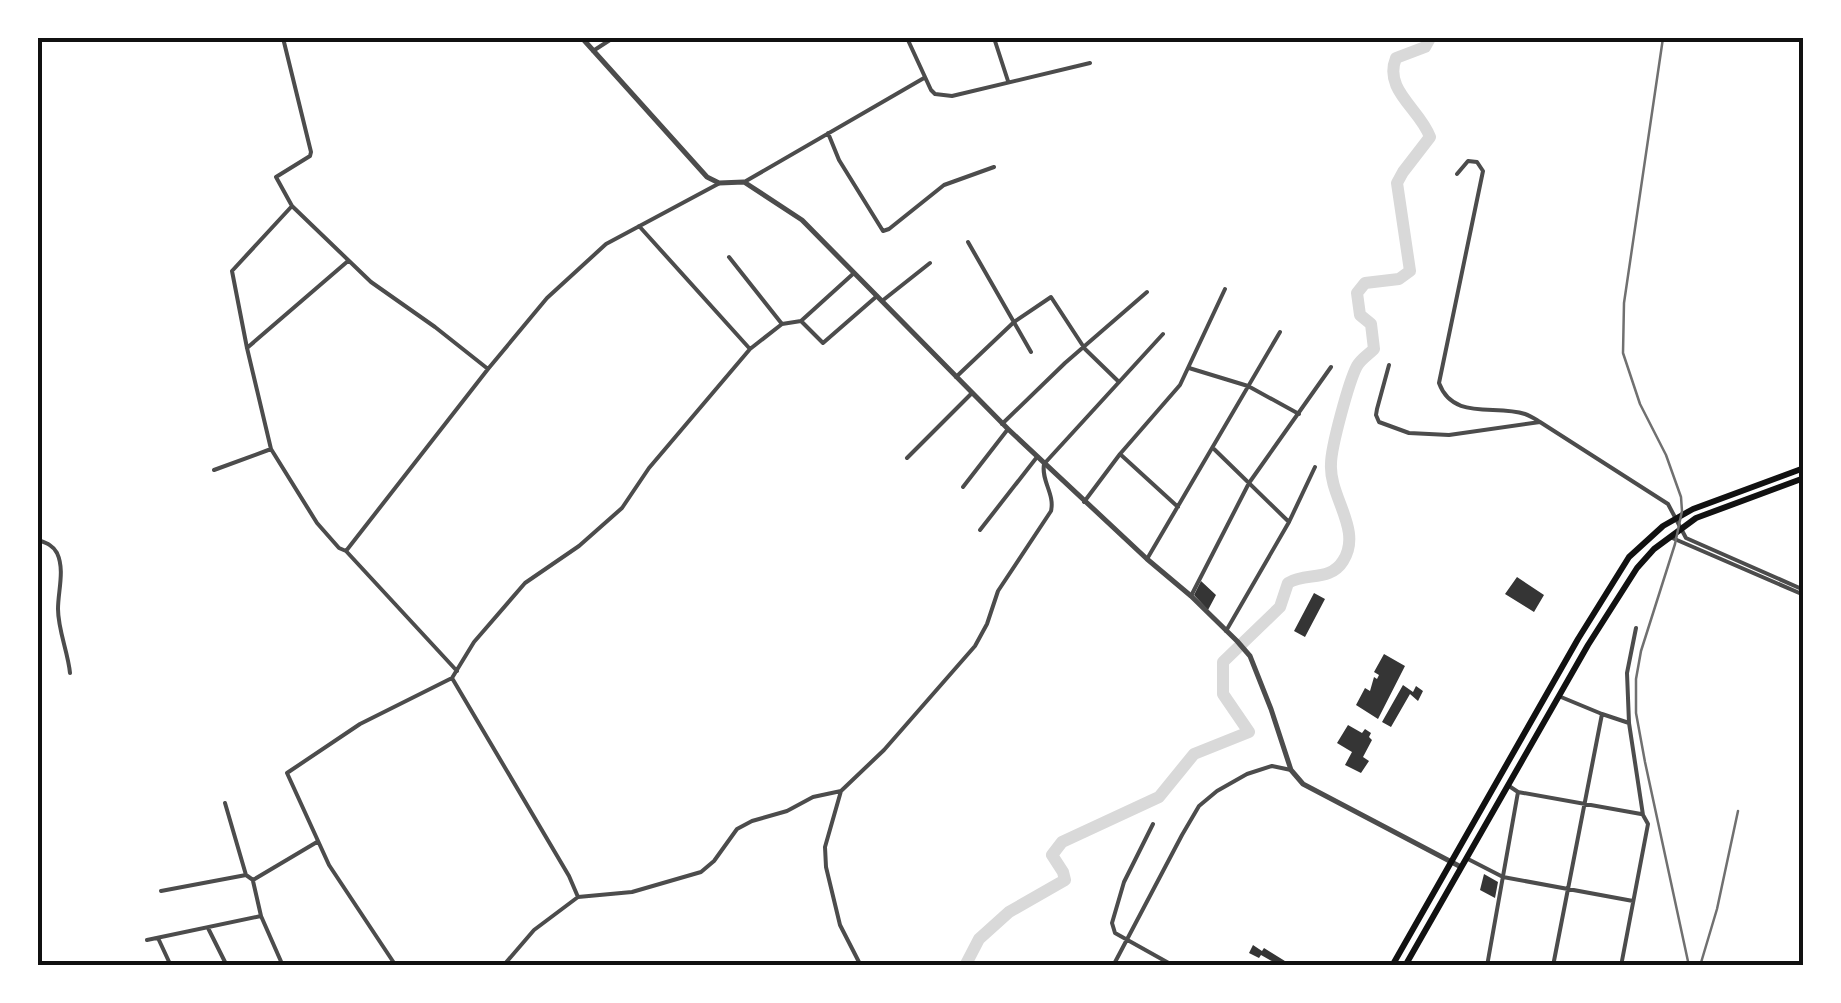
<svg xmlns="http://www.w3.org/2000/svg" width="1841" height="1003" font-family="Helvetica,sans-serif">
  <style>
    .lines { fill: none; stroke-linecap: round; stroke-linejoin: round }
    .river { stroke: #d9d9d9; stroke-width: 12 }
    .building { fill: #353535 }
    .minor { stroke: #4c4c4c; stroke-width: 4 }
    .tertiary { stroke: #4c4c4c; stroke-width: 5 }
    .primary { stroke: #111; stroke-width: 6 }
    .rail { stroke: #707070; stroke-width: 2.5 }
    .neatline { fill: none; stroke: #111; stroke-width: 4 }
  </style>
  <rect width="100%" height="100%" fill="#fff"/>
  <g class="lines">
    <!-- river -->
    <path class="river" d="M965 966 979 939 1009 912 1065 880 1063 872 1052 855 1062 842 1159 797 1194 754 1249 732 1223 694V662L1280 607 1288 583C1306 572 1330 582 1343 561 1363 530 1329 497 1331 464 1331 447 1349 381 1357 366 1361 359 1368 355 1374 349L1371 324 1360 315 1357 293 1365 283 1399 279 1410 271 1397 183 1403 172 1430 137C1420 109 1383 90 1396 58L1425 47 1430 38"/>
  </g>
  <!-- building -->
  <path class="building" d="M1517 577 1544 595 1534 612 1505 594Z
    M1201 581 1216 595 1208 610 1194 595Z
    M1314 593 1325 599 1305 637 1294 631Z
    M1384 654 1405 666 1378 719 1356 705 1365 688 1370 691 1374 677 1377 679 1379 675 1374 672Z
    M1403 685 1413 692 1416 686 1423 691 1418 701 1410 694 1391 727 1382 722Z
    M1348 725 1362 733 1365 729 1371 733 1369 737 1372 740 1363 757 1369 761 1361 773 1345 765 1352 752 1337 743Z
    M1484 874 1498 882 1495 898 1480 890Z
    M1253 945 1262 951 1264 948 1293 966H1276L1277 964 1261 955 1259 958 1249 953Z"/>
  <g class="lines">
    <!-- minor -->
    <path class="minor" d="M283 38 311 152 310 156 276 177 292 206 371 282 435 327 488 369
      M907 38 931 90 935 94 952 96 1090 63
      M994 38 1008 81
      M593 51 613 38
      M828 133 839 160 883 231 889 229 944 185 994 167
      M1457 174 1468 161 1477 162 1483 171 1439 383C1453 421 1495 404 1525 414 1531 416 1535 419 1540 422L1668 504 1686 538 1804 590
      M746 181 924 78
      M292 206 232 271 247 348 271 449 317 523 339 548 346 551 457 671
      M639 226 750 349
      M968 242 1031 352
      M729 257 782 324
      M882 301 930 263
      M801 321 823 343 877 296
      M247 348 348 261
      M1389 365 1377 409 1376 415 1379 422 1409 433 1449 435 1540 422
      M1189 368 1248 386 1299 414
      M956 377 1014 322 1051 297 1085 349 1119 382
      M1002 424 1065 363 1147 292
      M1214 449 1289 522
      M1120 454 1178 507
      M907 458 972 393
      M214 470 271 449
      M963 487 1008 429
      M1084 502 1120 454 1180 385 1225 289
      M980 530 1037 457
      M1670 537 1804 595
      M38 540C46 543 53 545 57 553 65 570 58 591 58 609 58 630 68 652 70 673
      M346 551 488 369 547 298 606 244 718 184
      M1147 559 1280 332
      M1191 596 1249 483 1331 367
      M1226 631 1289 522 1315 467
      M452 678 569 876 578 897
      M1561 697 1602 714 1629 723
      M1509 786 1518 792 1641 814
      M841 791 825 847 826 867 840 925 861 966
      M225 803 246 875
      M1153 824 1124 882 1112 923 1115 933 1174 966
      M1466 858 1503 877 1633 901
      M253 881 261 916 283 966
      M161 891 246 875 253 880 317 842
      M208 928 227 966
      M158 938 171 966
      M147 940 261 916
      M396 966 329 865 287 773 360 724 452 678 474 642 525 583 579 546 622 508 649 468 750 349 782 324 801 321 854 273
      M503 966 534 930 578 897 632 892 701 872 714 861 737 829 752 821 787 811 813 797 841 791 884 750 975 646 987 624 998 591 1051 511C1055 494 1041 481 1044 464L1163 334
      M1113 966 1182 835 1199 806 1217 791 1247 774 1272 766 1291 770
      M1487 966 1518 792
      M1553 966 1602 714
      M1621 966 1648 824 1643 815 1629 723 1627 673 1636 628"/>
    <!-- tertiary -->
    <path class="tertiary" d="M582 38 707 177 719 183 744 182 802 220 1008 429 1147 559 1191 596 1237 641 1250 656 1271 709 1291 770 1303 784 1461 867"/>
    <!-- primary -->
    <path class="primary" d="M1392 966 1578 639 1629 557 1663 526 1693 509 1804 468
      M1405 966 1588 645 1637 568 1654 549 1696 518 1804 478"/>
    <!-- rail -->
    <path class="rail" d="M1663 38 1624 303 1623 353 1640 404 1666 455 1681 497 1682 511 1675 544 1641 651 1636 679V713L1645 762 1689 966
      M1700 966 1717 909 1738 811"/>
  </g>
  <!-- border -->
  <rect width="1841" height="1003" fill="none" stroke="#ffffff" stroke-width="80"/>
  <rect x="40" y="40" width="1761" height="923" class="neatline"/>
</svg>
